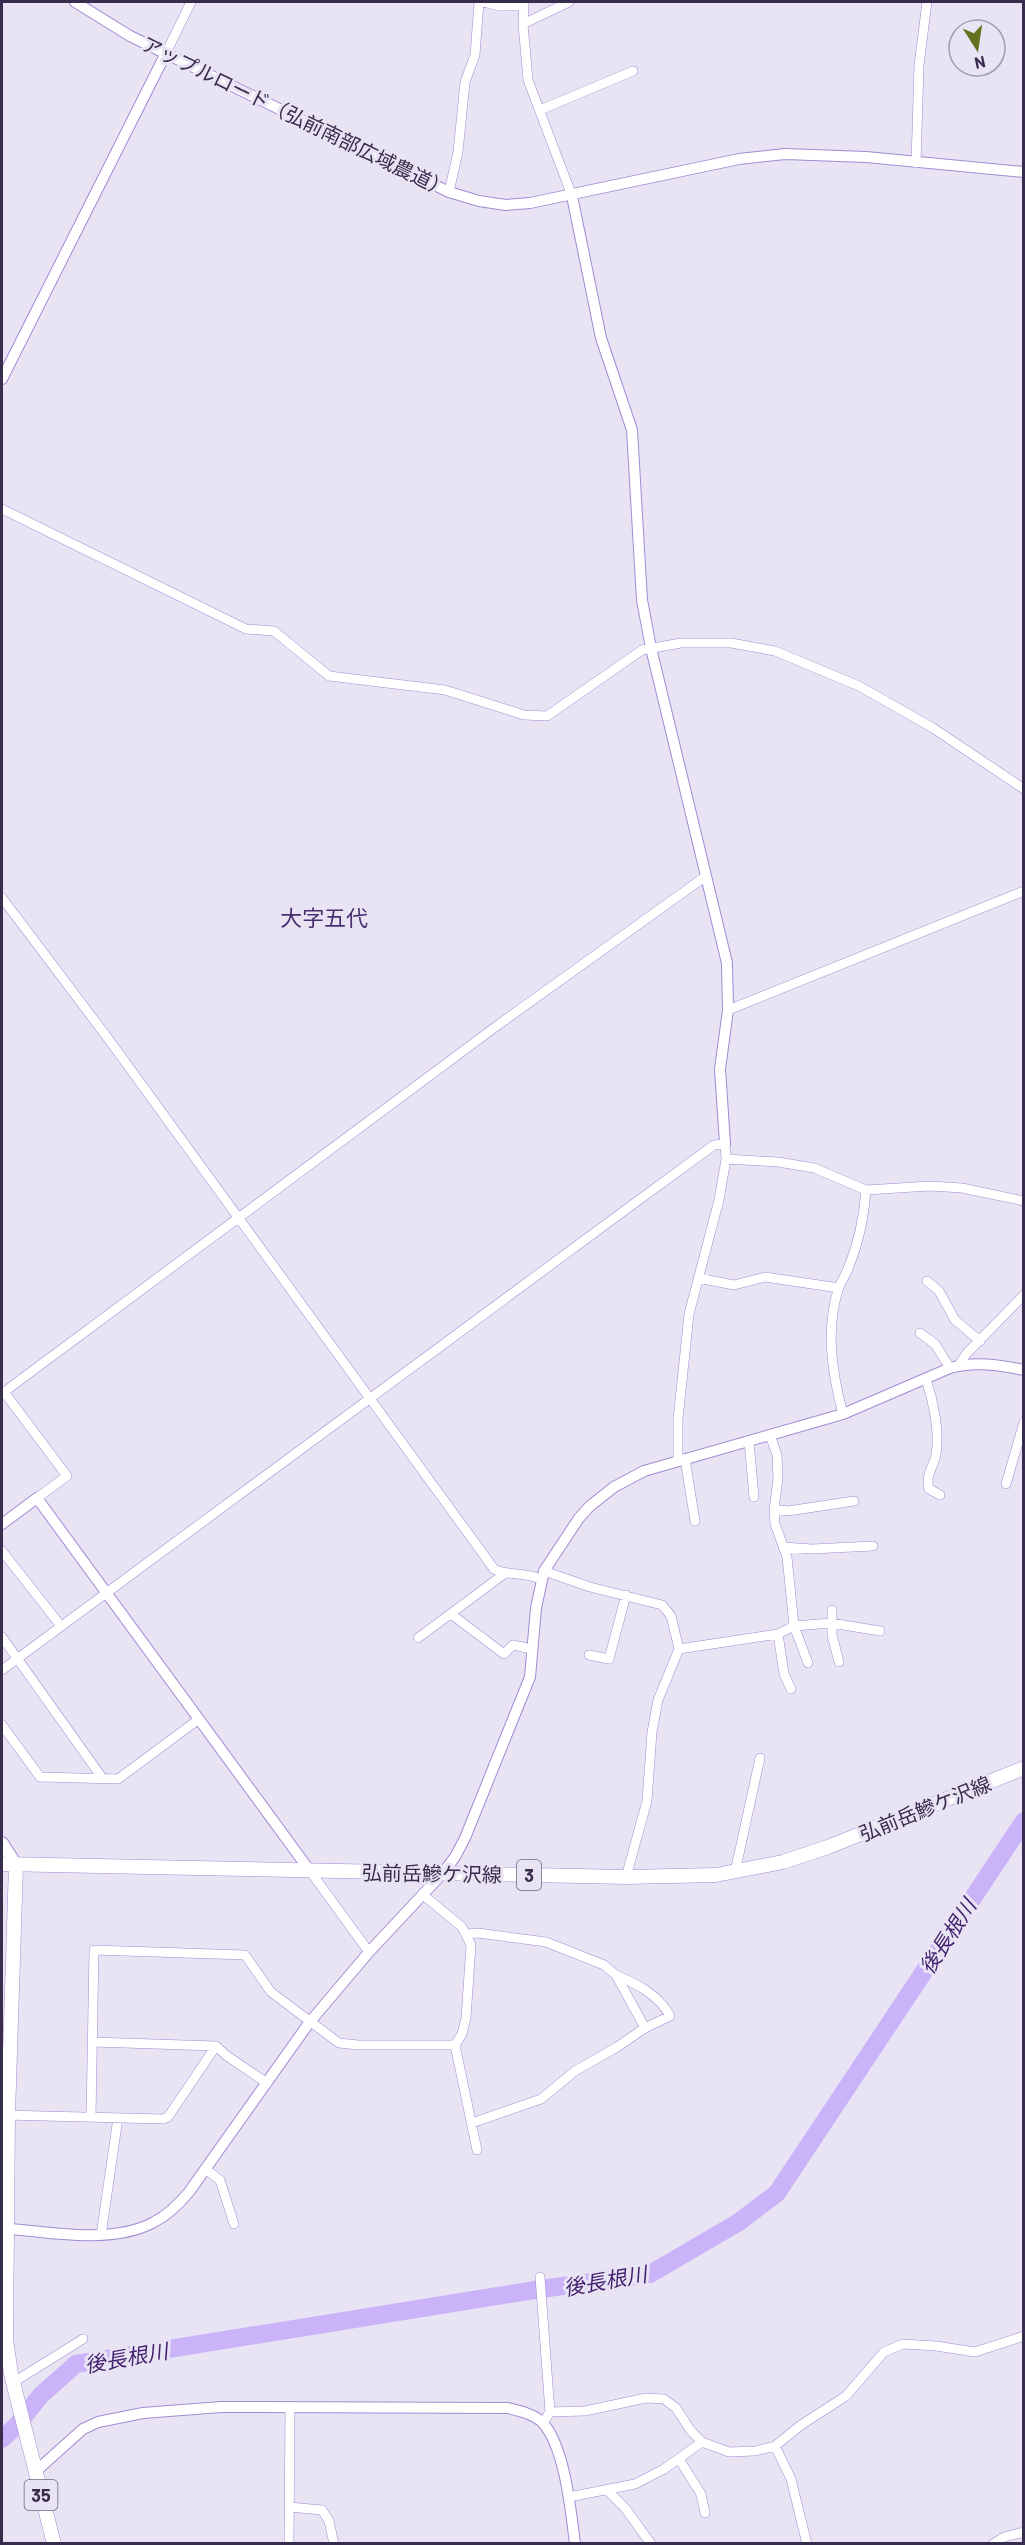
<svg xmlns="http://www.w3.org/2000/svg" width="1025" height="2545" font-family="Barlow,'Noto Sans JP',sans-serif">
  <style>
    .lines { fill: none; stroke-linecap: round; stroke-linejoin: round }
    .river { stroke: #cab3f9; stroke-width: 18 }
    .minor-casing { stroke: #a38ad4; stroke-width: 10 }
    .tertiary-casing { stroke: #a38ad4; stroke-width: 12 }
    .secondary-casing { stroke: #a38ad4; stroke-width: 14 }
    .primary-casing { stroke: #a38ad4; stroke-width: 15 }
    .minor { stroke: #fff; stroke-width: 9 }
    .tertiary { stroke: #fff; stroke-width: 10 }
    .secondary { stroke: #fff; stroke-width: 12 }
    .primary { stroke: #fff; stroke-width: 14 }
    .labels { text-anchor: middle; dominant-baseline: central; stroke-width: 6; stroke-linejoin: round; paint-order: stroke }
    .shield { fill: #e8e4f4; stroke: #6d647e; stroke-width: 1.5 }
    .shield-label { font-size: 18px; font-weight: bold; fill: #382d4c }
    .street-label { font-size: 20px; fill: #382d4c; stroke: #e8e4f4 }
    .water-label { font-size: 21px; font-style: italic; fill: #411f6e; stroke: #e8e4f4 }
    .quarter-label { font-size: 22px; fill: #482f70; stroke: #e8e4f4 }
  </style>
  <rect width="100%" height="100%" fill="#e8e4f4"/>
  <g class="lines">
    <!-- river -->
    <path class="river" d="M2 2439 18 2424 41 2395 76 2364 541 2289 650 2274 739 2222 777 2193 1024 1821"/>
    <defs>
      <path id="minor" d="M483 2 500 6H524
        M524 2 523 24 528 80 572 196
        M523 24 569 2
        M166 53 191 2
        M540 110 633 71
        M916 163 919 65 927 2
        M449 192 458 152 465 82 475 55 479 2
        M2 509 246 629 274 631 329 676 445 690 524 715 547 716 642 650 681 643H731L775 651 859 686 933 728 1024 789
        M2 898 107 1037 494 1569C509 1577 526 1571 542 1580
        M728 1010 1024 891
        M726 1159 778 1162 814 1168 866 1190 930 1186 962 1188 1024 1201
        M698 1278 734 1285 765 1277 839 1288
        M927 1281 939 1291 955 1320 980 1341
        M920 1333 935 1344 950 1368
        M959 1365 967 1353 1024 1295
        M926 1379C933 1400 940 1432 936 1454 934 1467 925 1474 929 1489L940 1495
        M843 1414C832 1373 825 1328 839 1287 842 1280 847 1273 849 1266 859 1242 864 1216 866 1190
        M749 1441 754 1497
        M685 1459 695 1521
        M1006 1484 1024 1422
        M37 1498 67 1476 4 1392 498 1025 706 876
        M774 1509 788 1511 854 1501
        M783 1547 812 1549 873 1546
        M2 1551 61 1626
        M544 1571 590 1587 662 1605 671 1616 679 1649 658 1700 652 1732 647 1801 626 1877
        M832 1610V1635L839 1662
        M451 1614 504 1654 513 1645 532 1649
        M778 1634 784 1674 791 1689
        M2 1637 103 1779
        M418 1638 504 1574
        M679 1649 778 1634 794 1626 787 1557 775 1524 774 1509 778 1479 777 1455 770 1435
        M589 1655 609 1659 626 1595
        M808 1663 794 1626 831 1623 880 1631
        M2 1670 632 1205 714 1145 725 1144 726 1159 719 1200 689 1314 678 1419V1461
        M2 1725 40 1777 118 1779 199 1719
        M310 1871 369 1952
        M735 1872 760 1758
        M422 1894 462 1927 471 1945 466 2018 462 2034 455 2045 477 2150
        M467 1934 478 1933 546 1942 604 1965 616 1975 645 2028 617 2047 575 2071 541 2099 472 2123
        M616 1975C637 1984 659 1995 670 2016L645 2028
        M93 2042 216 2046 227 2056 267 2083
        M4 2115 163 2119 168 2117 216 2046
        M91 2117 94 1950 245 1955 271 1992 339 2043 358 2045H455
        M205 2169 220 2180 234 2224
        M101 2235 118 2118
        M540 2277 550 2412 543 2423
        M14 2382 83 2339
        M550 2412 585 2411 646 2398 664 2399 676 2408 691 2431 702 2442 729 2452 755 2451 775 2446 801 2425 846 2396 884 2352 903 2344 936 2346 975 2352 1024 2336
        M775 2446 791 2479 807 2544
        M679 2459 701 2494 705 2513
        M608 2491 625 2508 651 2544
        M569 2497 635 2484 664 2469 702 2442
        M289 2507 322 2510 329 2521 334 2544
        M289 2544 290 2407
        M993 2544 1004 2537 1024 2532"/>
      <path id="tertiary" d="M75 2 130 36 449 192 479 201 506 205 530 203 739 159 785 154 866 157 1024 172
        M572 196 601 338 632 430 642 600 651 648 727 963 728 1010 720 1069 725 1144
        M2 379 166 53
        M2 1524 37 1498 310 1871
        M2 2228C47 2232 113 2245 154 2222 168 2215 179 2204 189 2192L309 2023 369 1952 442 1874 455 1857 465 1838 530 1677 536 1608 544 1571 579 1518 590 1506 614 1487 644 1471 843 1414 950 1368C974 1361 1000 1365 1024 1370
        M35 2472 83 2429 98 2422 143 2413 221 2407 508 2408C520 2411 533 2414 542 2422 565 2446 571 2512 575 2544"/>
      <path id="secondary" d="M2 1843 16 1865"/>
      <path id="primary" d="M2 1864 626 1877 716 1875 783 1862 828 1847 1024 1768
        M16 1865 8 2115 6 2339 11 2374 54 2544"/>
    </defs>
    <!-- minor casing -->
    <use href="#minor" class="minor-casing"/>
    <!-- tertiary casing -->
    <use href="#tertiary" class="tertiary-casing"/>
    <!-- secondary casing -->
    <use href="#secondary" class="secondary-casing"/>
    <!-- primary casing -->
    <use href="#primary" class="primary-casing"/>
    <!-- minor -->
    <use href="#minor" class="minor"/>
    <!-- tertiary -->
    <use href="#tertiary" class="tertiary"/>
    <!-- secondary -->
    <use href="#secondary" class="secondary"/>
    <!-- primary -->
    <use href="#primary" class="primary"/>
  </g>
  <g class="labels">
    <!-- shield labels -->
    <g class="shield">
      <rect x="517" y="1860" width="24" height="30" rx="4.5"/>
      <rect x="24.5" y="2480" width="33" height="30" rx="4.5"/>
    </g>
    <g class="shield-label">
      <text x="529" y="1875">3</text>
      <text x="41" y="2495">35</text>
    </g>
    <!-- street labels -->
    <g class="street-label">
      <text transform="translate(296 116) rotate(26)">アップルロード（弘前南部広域農道）</text>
      <text transform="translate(925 1808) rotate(-22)">弘前岳鰺ケ沢線</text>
      <text transform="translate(432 1873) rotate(1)">弘前岳鰺ケ沢線</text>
    </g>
    <!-- water labels -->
    <g class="water-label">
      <text transform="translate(947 1936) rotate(-57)">後長根川</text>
      <text transform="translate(605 2280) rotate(-10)">後長根川</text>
      <text transform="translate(126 2357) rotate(-10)">後長根川</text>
    </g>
    <!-- quarter labels -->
    <g class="quarter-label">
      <text x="324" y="917">大字五代</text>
    </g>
  </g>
  <!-- border -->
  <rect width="1025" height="2545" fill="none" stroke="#382d4c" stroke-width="6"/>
  <!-- north arrow -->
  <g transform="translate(977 48) rotate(168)"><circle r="28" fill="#e8e4f4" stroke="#a29bb1" stroke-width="1.5"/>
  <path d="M0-4.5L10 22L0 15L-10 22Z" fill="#63721e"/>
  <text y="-9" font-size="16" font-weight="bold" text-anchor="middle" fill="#382d4c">N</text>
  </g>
</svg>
